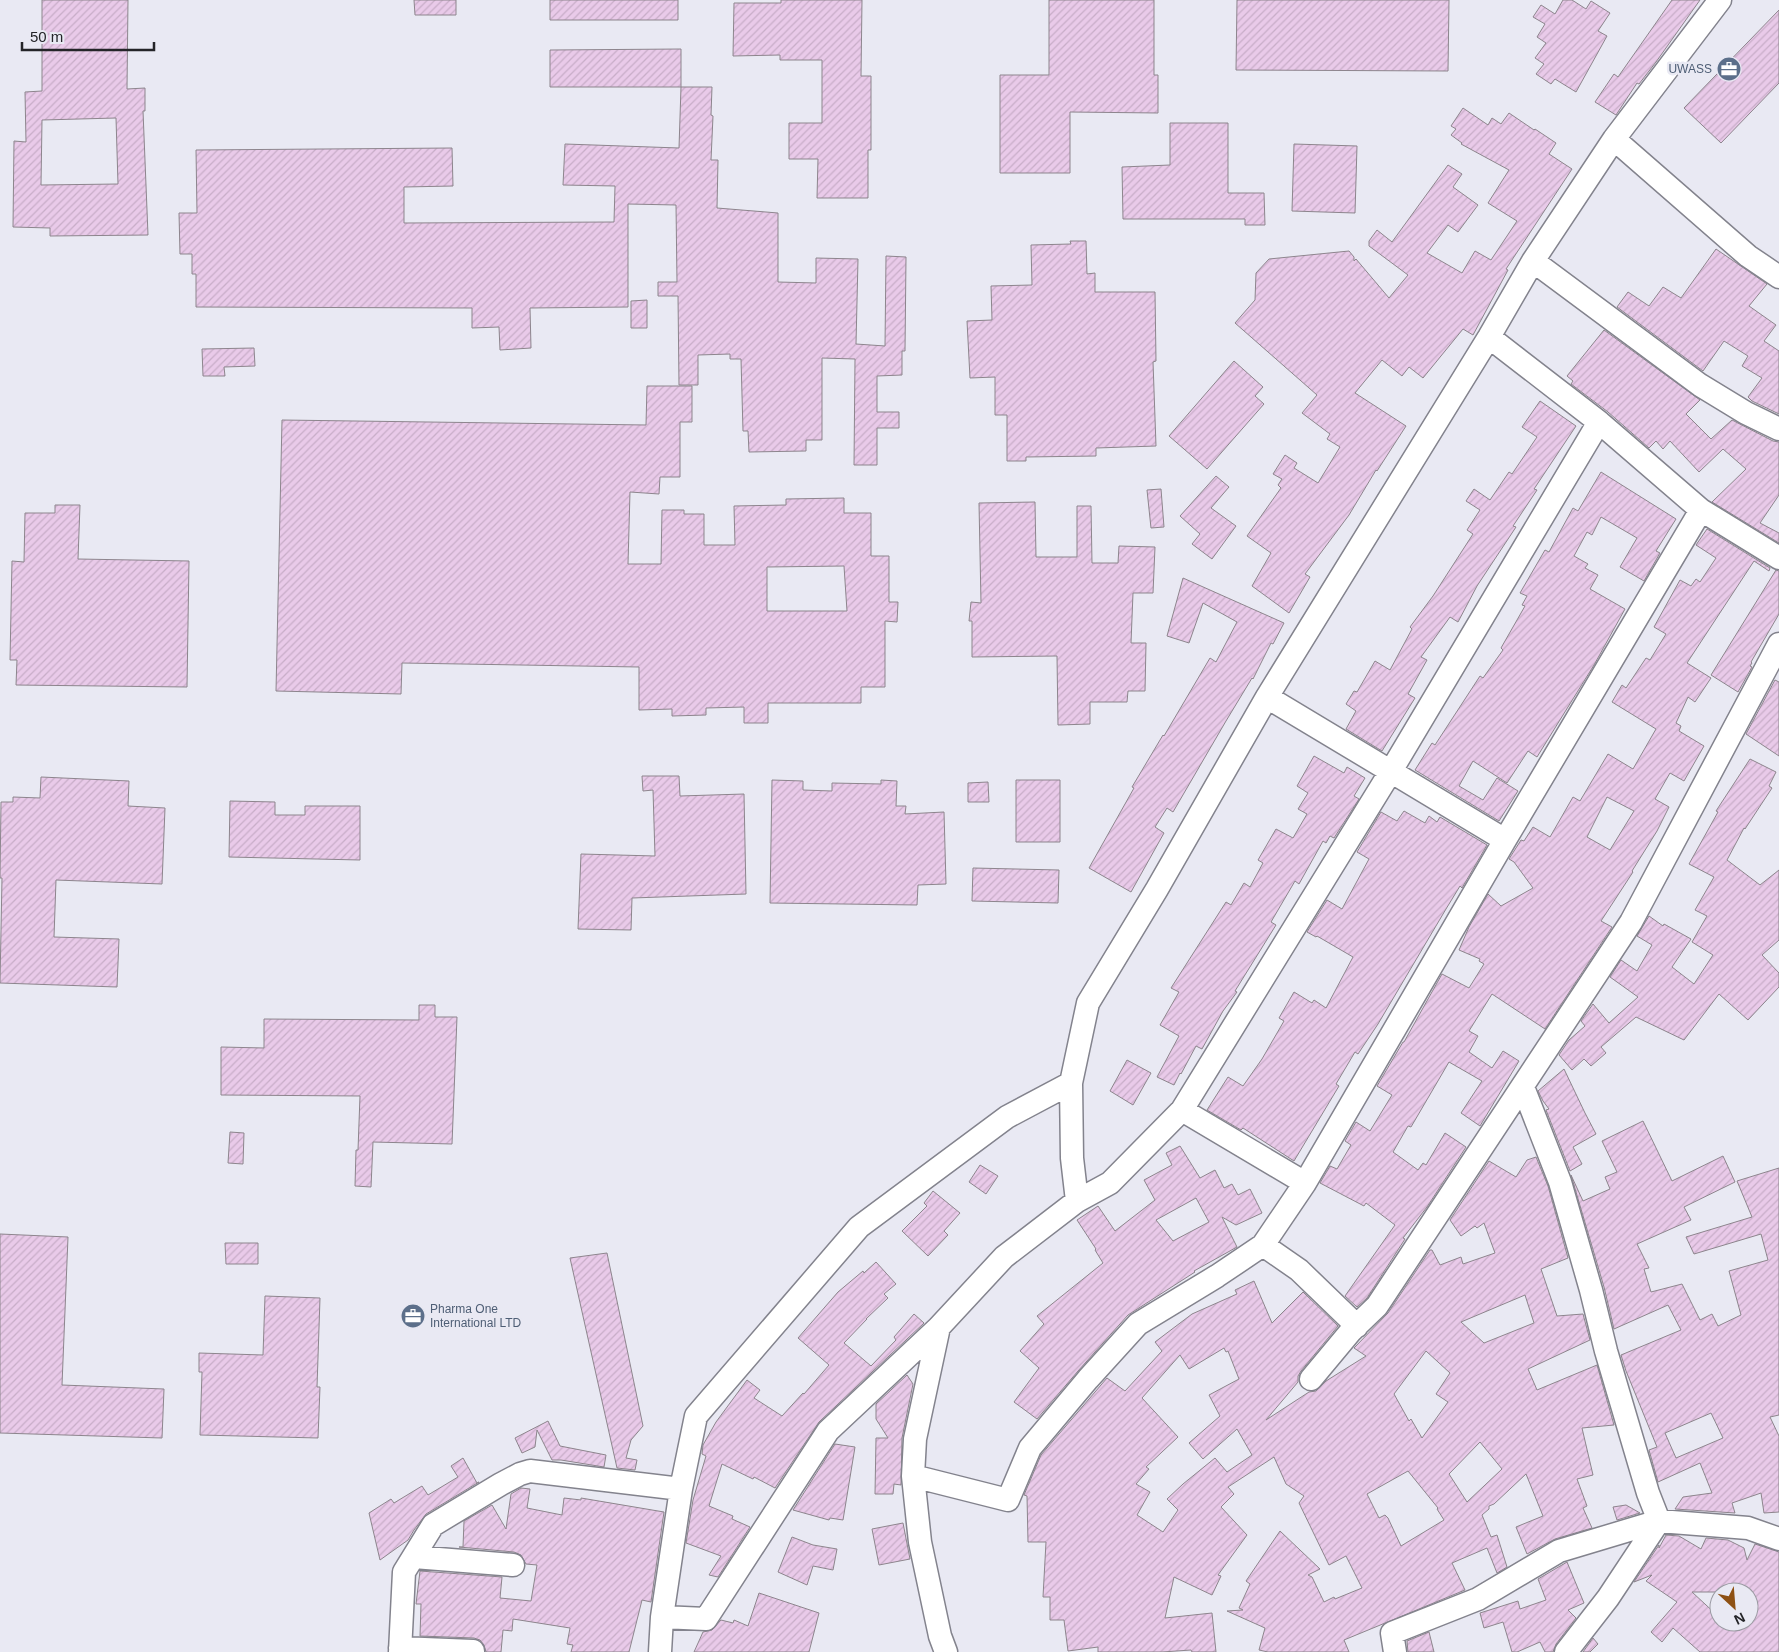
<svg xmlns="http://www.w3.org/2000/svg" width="1779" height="1652" font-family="Helvetica,sans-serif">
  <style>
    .building { fill: url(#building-hatch); stroke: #8d858d; fill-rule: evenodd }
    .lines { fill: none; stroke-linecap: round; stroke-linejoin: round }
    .minor-casing { stroke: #83838d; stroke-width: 25 }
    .minor { stroke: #fff; stroke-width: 22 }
    .labels { text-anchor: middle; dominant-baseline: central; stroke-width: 5; stroke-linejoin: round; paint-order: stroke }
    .service-label { font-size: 12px; fill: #4e5e75; stroke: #e9e9f3; text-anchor: end }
  </style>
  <defs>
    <pattern id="building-hatch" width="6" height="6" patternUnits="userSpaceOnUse" patternTransform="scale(1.25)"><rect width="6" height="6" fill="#e9cae9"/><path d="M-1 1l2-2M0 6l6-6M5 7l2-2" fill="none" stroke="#c8adc8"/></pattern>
  </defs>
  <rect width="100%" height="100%" fill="#e9e9f3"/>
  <!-- building -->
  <path class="building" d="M42 0H128L127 89 145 88V111H143L148 235 50 236V228L13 227 14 141 26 142 25 92 42 91ZM116 118 118 184 41 185 42 120Z
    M414 0H456V15H415Z
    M550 0H678V20H550Z
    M781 0H862L861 76H871V150H868V198H817L818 159H789V123H822V60H780V55L733 56 734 3H781Z
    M1049 0H1154V75H1158V113L1070 112V173H1000V75H1049Z
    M1237 0H1449L1448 71 1236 70Z
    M1563 0H1572L1586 9 1591 1 1610 13 1598 31 1607 36 1576 92 1555 79 1551 84 1536 74 1544 64 1535 58 1546 43 1537 37 1545 24 1533 17 1541 5 1555 14Z
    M1672 0H1700L1656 62 1639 84 1637 83 1616 115 1595 102 1614 74 1618 77Z
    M1779 10V83L1721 143 1684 108Z
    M681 49V87H550V50Z
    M681 87H712L711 115 713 116 711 160H718L717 208 778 213V282L816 283V258L858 259 856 344 885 346 886 256 906 257 905 351H902V375L877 376V412H899V428H877V465H854L855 359 822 358V440H806V451L749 452 748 431H743L741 359H730V354L698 355V385H679L678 296H658V282H677L676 205 628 204V307L530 308 531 348 500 350 499 327 472 328V308L196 307V274H192V254H180L179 213H197L196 150 452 148 453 186 404 187V223L614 222 615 186 563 185 565 144 679 148Z
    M1463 108 1488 125 1492 118 1501 124 1509 113 1534 130 1535 129 1556 143 1549 154 1572 169 1506 269 1508 270 1473 335 1463 329 1423 378 1409 367 1402 376 1382 360 1355 393 1406 426 1377 471 1376 470 1349 515 1305 574 1310 577 1289 613 1252 586 1271 553 1247 536 1281 488 1278 485 1282 479 1273 474 1285 455 1297 463 1294 468 1318 483 1340 447 1327 439 1330 434 1302 413 1317 395 1235 323 1255 300 1256 273 1269 259 1349 251 1354 257V261L1356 259 1389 298 1408 275 1369 246V241L1377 230 1392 242 1448 165 1462 174 1453 187 1478 205 1458 232 1448 225 1427 253 1462 273 1475 251 1491 260 1517 221 1488 203 1509 170 1461 144 1462 143 1451 135 1456 129 1451 126Z
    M1170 123H1228V193H1264L1265 225H1245V219H1123L1122 167 1170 165Z
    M1294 144 1357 146 1355 213 1292 211Z
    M1070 241H1086L1087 274 1095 273V292H1155L1156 361 1153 362 1156 446 1096 448V456L1026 457V461H1007V415H995V377L970 378 967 321 992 320 991 286 1032 285 1031 245 1071 244Z
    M1716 249 1767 284 1749 306 1776 325 1764 341 1779 351V414L1752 401 1748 397 1762 378 1742 366 1748 356 1724 341 1703 371 1617 307 1628 292 1649 306 1663 287 1681 298Z
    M647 300V328H631V301Z
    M1604 330 1700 400 1686 414 1711 439 1732 420 1773 441 1779 442V495L1760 523 1779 533V543L1712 502 1746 469 1723 449 1699 472 1670 441 1663 449 1656 441 1649 448 1608 412 1571 384 1573 381 1567 376Z
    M254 348 255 366 224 367 225 376H203L202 349Z
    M1234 361 1263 387 1255 396 1264 404 1207 469 1169 436Z
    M647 386H692V422H680V477H660L659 494 630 492 628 564H661L662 510H684V514H704V545H735L734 506 786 505V499L844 498V513H871V556H889V602H898L897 622 885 621V687H861V703H768V723H744V707L706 708V715L672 716V709L639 710V667L402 663 401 694 276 691 282 420 646 425ZM844 566 847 611H767V567Z
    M1540 401 1576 426 1534 489 1537 490 1513 526 1516 527 1477 586 1458 622 1450 617 1421 657 1427 660 1408 694 1415 698 1382 751 1346 729 1356 711 1346 704 1354 691 1357 692 1375 661 1390 670 1412 629 1410 627 1433 596 1473 534 1467 530 1480 510 1466 501 1474 489 1490 500 1509 472 1512 474 1537 437 1522 427Z
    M1601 472 1676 519 1656 551 1660 553 1644 581 1620 567 1637 538 1601 517 1592 535 1587 532 1574 556 1588 564 1585 568 1598 575 1590 589 1625 609 1594 665 1537 757 1528 751 1507 783 1473 761 1459 786 1483 800 1497 778 1518 791 1499 821 1415 770 1432 743 1435 745 1480 676 1483 678 1503 650 1501 648 1525 606 1522 605 1527 596 1520 593 1545 550 1549 552 1573 508 1578 511Z
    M1216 476 1229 487 1211 508 1236 526 1212 559 1192 544 1200 534 1180 516Z
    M1161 489 1164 527 1151 528 1147 490Z
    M1035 502 1036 557H1077V506H1091L1092 563H1118L1119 546 1155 547 1153 593H1133L1131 643H1146L1145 691H1128L1127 702H1090V724L1058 725 1057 656 972 657V621H969L971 602 981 603 979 503Z
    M55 505H80L78 559 189 561 187 687 16 685 17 660H10L12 561 24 562 25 513H55Z
    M1707 529 1770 568 1769 571 1754 561 1687 663 1711 678 1695 702 1688 697 1676 723 1681 726 1679 731 1704 746 1684 781 1670 773 1655 799 1669 807 1657 831 1632 871 1633 872 1601 921 1612 927 1545 1029 1492 994 1469 1031 1478 1036 1469 1052 1492 1068 1503 1051 1519 1061 1480 1126 1461 1113 1482 1081 1449 1062 1411 1127 1408 1126 1393 1152 1418 1170 1423 1163 1426 1165 1445 1133 1466 1147 1427 1207 1403 1238 1405 1239 1367 1298 1357 1307 1345 1296 1395 1225 1366 1203 1364 1206 1320 1183 1330 1166 1337 1169 1351 1145 1345 1141 1356 1122 1370 1131 1392 1095 1377 1086 1403 1042H1404L1442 974 1469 988 1484 964 1479 961 1480 959 1459 950 1469 927 1488 894 1501 906 1533 888 1514 862 1509 859 1521 840 1524 841 1533 827 1550 837 1573 797 1580 801 1608 754 1633 769 1656 729 1612 702 1622 685 1626 688 1646 658 1650 660 1666 634 1654 627 1680 580 1691 586 1696 579 1700 582 1716 558 1696 545ZM1607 797 1634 811 1610 850 1587 837Z
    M1776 570 1779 571V614L1751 662 1752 663 1750 666 1752 667 1738 692 1711 675Z
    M1183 578 1284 623 1273 644 1271 643 1253 679 1252 678 1226 721 1173 812 1167 808 1155 827 1164 833 1131 892 1089 868 1134 788 1132 787 1163 735 1164 736 1210 658 1216 662 1237 622 1203 603 1189 643 1167 636Z
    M1775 680 1779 682V756L1746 734Z
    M1314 756 1344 773 1347 767 1365 778 1354 796 1359 799 1334 838 1330 836 1326 843 1323 841 1299 884 1295 881 1271 922 1276 925 1235 991 1237 992 1223 1011 1202 1049 1196 1046 1181 1074 1180 1073 1174 1085 1157 1077 1179 1036 1160 1025 1179 992 1171 988 1226 902 1231 905 1244 883 1250 887 1263 863 1258 860 1276 829 1293 838 1307 814 1298 809 1308 793 1297 786Z
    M1750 759 1776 772 1769 786 1772 788 1745 829 1744 828 1727 860 1760 885 1779 870V940L1762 955 1779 973V987L1748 1020 1719 994 1684 1040 1636 1017 1601 1047 1606 1053 1591 1066 1584 1059 1572 1070 1559 1055 1569 1040 1585 1026 1581 1021 1593 1004 1609 1023 1638 997 1610 977 1621 960 1637 971 1652 945 1637 936 1649 916 1663 926 1664 924 1691 939 1672 967 1694 984 1713 955 1692 942 1707 916 1695 910 1714 877 1689 864 1718 812 1716 811Z
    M642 776H679L680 796 744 794 746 894 632 898 631 930 578 929 581 854 655 856 653 790 643 791Z
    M41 777 129 781 128 806 165 808 162 884 56 880 54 937 119 939 117 987 0 983 2 878H0L1 802H13V797L40 798Z
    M772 780 803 781V790L832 791V783L881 784V780L897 781 896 806H906L905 814 944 812 946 884 918 885 917 905 770 903Z
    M1016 780H1060V842H1016Z
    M988 782 989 802H968V783Z
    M230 801 275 802V815H305V806H360V860L229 857Z
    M1404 811 1425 823 1429 816 1437 822 1440 817 1487 845 1462 888 1460 886 1446 909 1378 1024 1358 1054 1355 1052 1336 1084 1339 1086 1294 1161 1243 1128 1241 1130 1207 1110 1228 1077 1243 1086 1262 1059 1284 1021 1279 1018 1294 992 1312 1003 1314 1000 1326 1008 1353 957 1317 936 1316 937 1307 932 1327 900 1342 909 1369 859 1357 852 1381 812 1397 821Z
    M973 868 1059 870 1058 903 972 901Z
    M419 1005H435V1017H457L452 1144 373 1142 371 1187 355 1186 356 1150H358L360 1096 221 1095V1047L264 1048V1019L419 1020Z
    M1127 1060 1151 1073 1133 1105 1110 1091Z
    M1564 1069 1585 1113 1596 1134 1573 1147 1582 1164 1570 1171 1546 1110 1549 1109 1543 1101 1538 1091Z
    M1643 1121 1672 1181 1723 1156 1735 1182 1684 1207 1691 1220 1637 1244 1649 1268 1644 1269 1651 1292 1682 1284 1700 1320 1712 1314 1718 1326 1741 1315 1729 1271 1768 1260 1761 1234 1694 1254 1686 1237 1752 1217 1737 1181 1779 1168V1415L1770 1417 1779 1436V1512L1764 1513 1761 1493 1732 1503 1735 1513 1675 1509 1683 1497 1712 1493 1700 1463 1658 1482 1649 1450 1657 1447 1626 1371 1621 1355 1681 1330 1668 1305 1614 1329 1604 1287 1571 1175 1583 1201 1610 1189 1605 1177 1617 1172 1602 1141ZM1711 1413 1723 1438 1676 1458 1665 1433Z
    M230 1132 244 1133 243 1164 228 1163Z
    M1180 1146 1200 1178 1215 1170 1224 1188 1232 1184 1238 1195 1250 1189 1262 1213 1236 1225 1222 1217 1237 1247 1194 1271 1195 1272 1128 1315 1078 1371 1037 1419 1014 1402 1039 1368 1020 1351 1044 1324 1037 1316 1103 1263 1095 1250 1096 1249 1077 1220 1098 1206 1115 1231 1155 1200 1144 1180 1172 1165 1166 1153ZM1196 1198 1209 1222 1173 1241 1156 1220Z
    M1536 1157 1548 1186 1568 1258 1541 1269 1557 1316 1583 1314 1590 1340 1528 1369 1537 1390 1597 1365 1614 1425 1582 1428 1593 1475 1577 1479 1587 1506 1583 1508 1592 1528 1555 1539 1527 1554 1516 1527 1543 1516 1526 1474 1494 1504 1489 1506V1509L1482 1515 1491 1537 1497 1535 1507 1567 1497 1573 1487 1548 1452 1563 1465 1590 1344 1640 1349 1652H1268L1259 1650 1265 1628 1227 1611 1243 1610 1239 1608 1250 1584 1246 1581 1280 1531 1320 1569 1308 1575 1312 1577 1324 1602 1334 1597 1335 1599 1362 1588 1346 1556 1329 1565 1299 1503 1304 1496 1286 1484 1274 1457 1228 1487 1234 1494 1221 1507 1247 1535 1218 1575 1221 1576 1212 1595 1174 1577 1165 1618 1212 1613 1216 1652H1192L1191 1650 1162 1652H1098V1647L1068 1651 1064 1620H1050V1597H1043L1046 1542H1028L1027 1496 1024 1495 1041 1455 1107 1378 1125 1391 1162 1351 1155 1342 1192 1314 1237 1294 1235 1290 1254 1281 1272 1323 1303 1292 1338 1326 1301 1371 1298 1376V1382L1266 1420 1309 1392 1316 1391 1326 1381 1366 1356 1354 1348 1388 1313 1430 1250H1432L1440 1265 1461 1257 1463 1264 1495 1253 1484 1223 1477 1228 1475 1226 1461 1236 1450 1220 1489 1161 1516 1177 1527 1160ZM1525 1295 1534 1323 1484 1343 1461 1322ZM1224 1348 1226 1352 1228 1351 1239 1379 1209 1395 1220 1416 1189 1443 1203 1459 1237 1429 1252 1455 1227 1472 1215 1458 1183 1484 1167 1499 1178 1510 1163 1532 1137 1515 1150 1492 1136 1484 1149 1469 1146 1467 1178 1437 1142 1398 1180 1355 1189 1369ZM1426 1351 1450 1373 1436 1394 1448 1402 1422 1438 1411 1419 1409 1421 1394 1394ZM1480 1442 1502 1469 1467 1502 1449 1474ZM1408 1471 1438 1508 1437 1509 1444 1520 1401 1546 1388 1518 1385 1515 1379 1518 1367 1494Z
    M980 1165 998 1176 986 1194 969 1182Z
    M933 1191 960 1213 944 1231 948 1235 928 1256 902 1231 927 1206 924 1203Z
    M0 1234 68 1237 62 1385 164 1389 162 1438 0 1433Z
    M225 1243H258V1264H226Z
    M607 1253 643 1426 631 1440 626 1458 637 1460 635 1470 617 1468 570 1258Z
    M876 1262 896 1284 884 1294 888 1298 866 1319H867L844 1343 871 1366 896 1340 894 1337 914 1314 924 1323 819 1422 775 1488 754 1477 753 1479 722 1464 709 1506 733 1516 732 1519 750 1527 718 1577 709 1575 721 1556 686 1543 693 1500 706 1456 702 1454 703 1445 716 1422 747 1380 760 1390 754 1398 782 1416 803 1393 804 1394 829 1365 798 1338 838 1292 863 1271 864 1273Z
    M265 1296 320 1298 317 1387H320L318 1438 200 1435 202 1372H199V1353L263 1355Z
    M907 1375 913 1384 902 1438 901 1485 894 1484 893 1494H875L876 1438H888L876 1419V1404Z
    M548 1421 560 1446 606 1455 604 1467 561 1460H552L537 1430 535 1447 522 1453 515 1438Z
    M835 1444 855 1447 843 1520 830 1518 829 1520 793 1510Z
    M463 1458 477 1483 479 1482 426 1514 414 1530 408 1540 380 1560 369 1513 391 1499 394 1503 422 1486 428 1495 458 1477 451 1466Z
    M521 1488 530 1489 527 1508 562 1515 564 1498 581 1500V1498L664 1512 651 1602 642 1600 629 1652H571L573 1645 567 1644 570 1628 513 1619 512 1631 503 1630 501 1652H486L484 1645 480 1640 474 1638 420 1636 421 1604H416L420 1571 502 1577 500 1598 531 1601 537 1565 526 1564 521 1555 514 1552 459 1547H463L464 1521 492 1505 506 1529 511 1494Z
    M1626 1505 1640 1513 1617 1520 1613 1507Z
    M903 1523 910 1559 879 1565 872 1529Z
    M1666 1535 1679 1536 1701 1549 1706 1538 1728 1540 1744 1548 1747 1560 1755 1544 1779 1552V1652H1700L1673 1628 1662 1642 1651 1632 1677 1602 1646 1581 1652 1575 1634 1582 1659 1545V1548ZM1692 1592H1749V1622H1719V1617Z
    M792 1537 813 1545 837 1549 833 1570 813 1566 807 1585 778 1572Z
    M1567 1562 1584 1603 1568 1610 1576 1618 1556 1644 1553 1652H1545L1540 1642 1517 1652H1512L1503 1622 1484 1628 1480 1613 1518 1601 1520 1609 1546 1600 1538 1579Z
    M759 1593 819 1613 809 1652H694L703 1632 712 1630 721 1620 733 1623 734 1620 748 1626Z
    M1429 1632 1434 1652H1408L1407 1641Z
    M1593 1638 1598 1644 1590 1652H1583Z"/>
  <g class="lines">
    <defs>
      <path id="minor" d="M1614 139 1748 256 1779 277
        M1533 261 1700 385 1746 413 1779 429
        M1489 337 1599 422 1701 510 1779 558
        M1267 697 1505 840
        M1523 1087 1560 1182 1591 1290 1606 1351 1648 1493 1659 1521 1608 1598 1566 1652
        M1182 1110 1305 1183
        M1077 1201 1110 1183 1182 1110 1391 771 1599 422
        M1263 1245 1299 1270 1357 1326
        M939 1327 915 1439 913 1476 920 1542 940 1636 946 1652
        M1311 1379 1351 1331 1377 1306 1631 922 1779 644
        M913 1476 1008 1500 1030 1448 1088 1379 1138 1324 1217 1276 1263 1245 1305 1183 1505 840 1701 510
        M414 1557 513 1565
        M662 1617 706 1619 828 1431 939 1327 1004 1257 1077 1201 1072 1158 1071 1083 1088 1003 1157 889 1267 697 1489 337 1533 261 1614 139 1720 0
        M400 1648 473 1651
        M400 1652 404 1572 433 1525 501 1484 520 1474 530 1471 681 1489
        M660 1652 662 1617 681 1489 696 1416 859 1227 1007 1117 1071 1083
        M1395 1652 1392 1633 1478 1599 1559 1551 1659 1521 1748 1528 1779 1539"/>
    </defs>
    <!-- minor casing -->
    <use href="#minor" class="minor-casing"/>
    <!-- minor -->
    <use href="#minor" class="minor"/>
  </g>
  <!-- icons -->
  <defs>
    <symbol id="office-disc" viewBox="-11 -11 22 22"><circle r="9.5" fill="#5c6f8a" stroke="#e9e9f3"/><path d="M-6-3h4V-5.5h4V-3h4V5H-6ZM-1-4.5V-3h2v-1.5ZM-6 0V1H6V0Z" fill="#fff"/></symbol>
  </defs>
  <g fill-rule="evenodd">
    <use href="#office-disc" x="1715" y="55" width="28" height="28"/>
    <use href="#office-disc" x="399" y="1302" width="28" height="28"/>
  </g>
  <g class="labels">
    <!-- service labels -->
    <g class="service-label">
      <text x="1712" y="69">UWASS</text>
      <text x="430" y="1309" text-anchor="start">Pharma One<tspan x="430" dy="14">International LTD</tspan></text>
    </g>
  </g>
  <!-- north arrow -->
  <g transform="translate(1734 1607) rotate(154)"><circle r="24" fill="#e9e9f3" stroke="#9a9aa2"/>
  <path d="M0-4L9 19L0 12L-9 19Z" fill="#8e5013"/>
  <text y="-8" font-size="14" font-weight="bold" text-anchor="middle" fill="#242428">N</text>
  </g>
  <!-- scale -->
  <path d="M22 42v8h132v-8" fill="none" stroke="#242428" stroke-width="2.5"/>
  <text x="30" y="42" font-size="15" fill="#242428" stroke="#e9e9f3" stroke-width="4" paint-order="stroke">50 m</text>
</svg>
